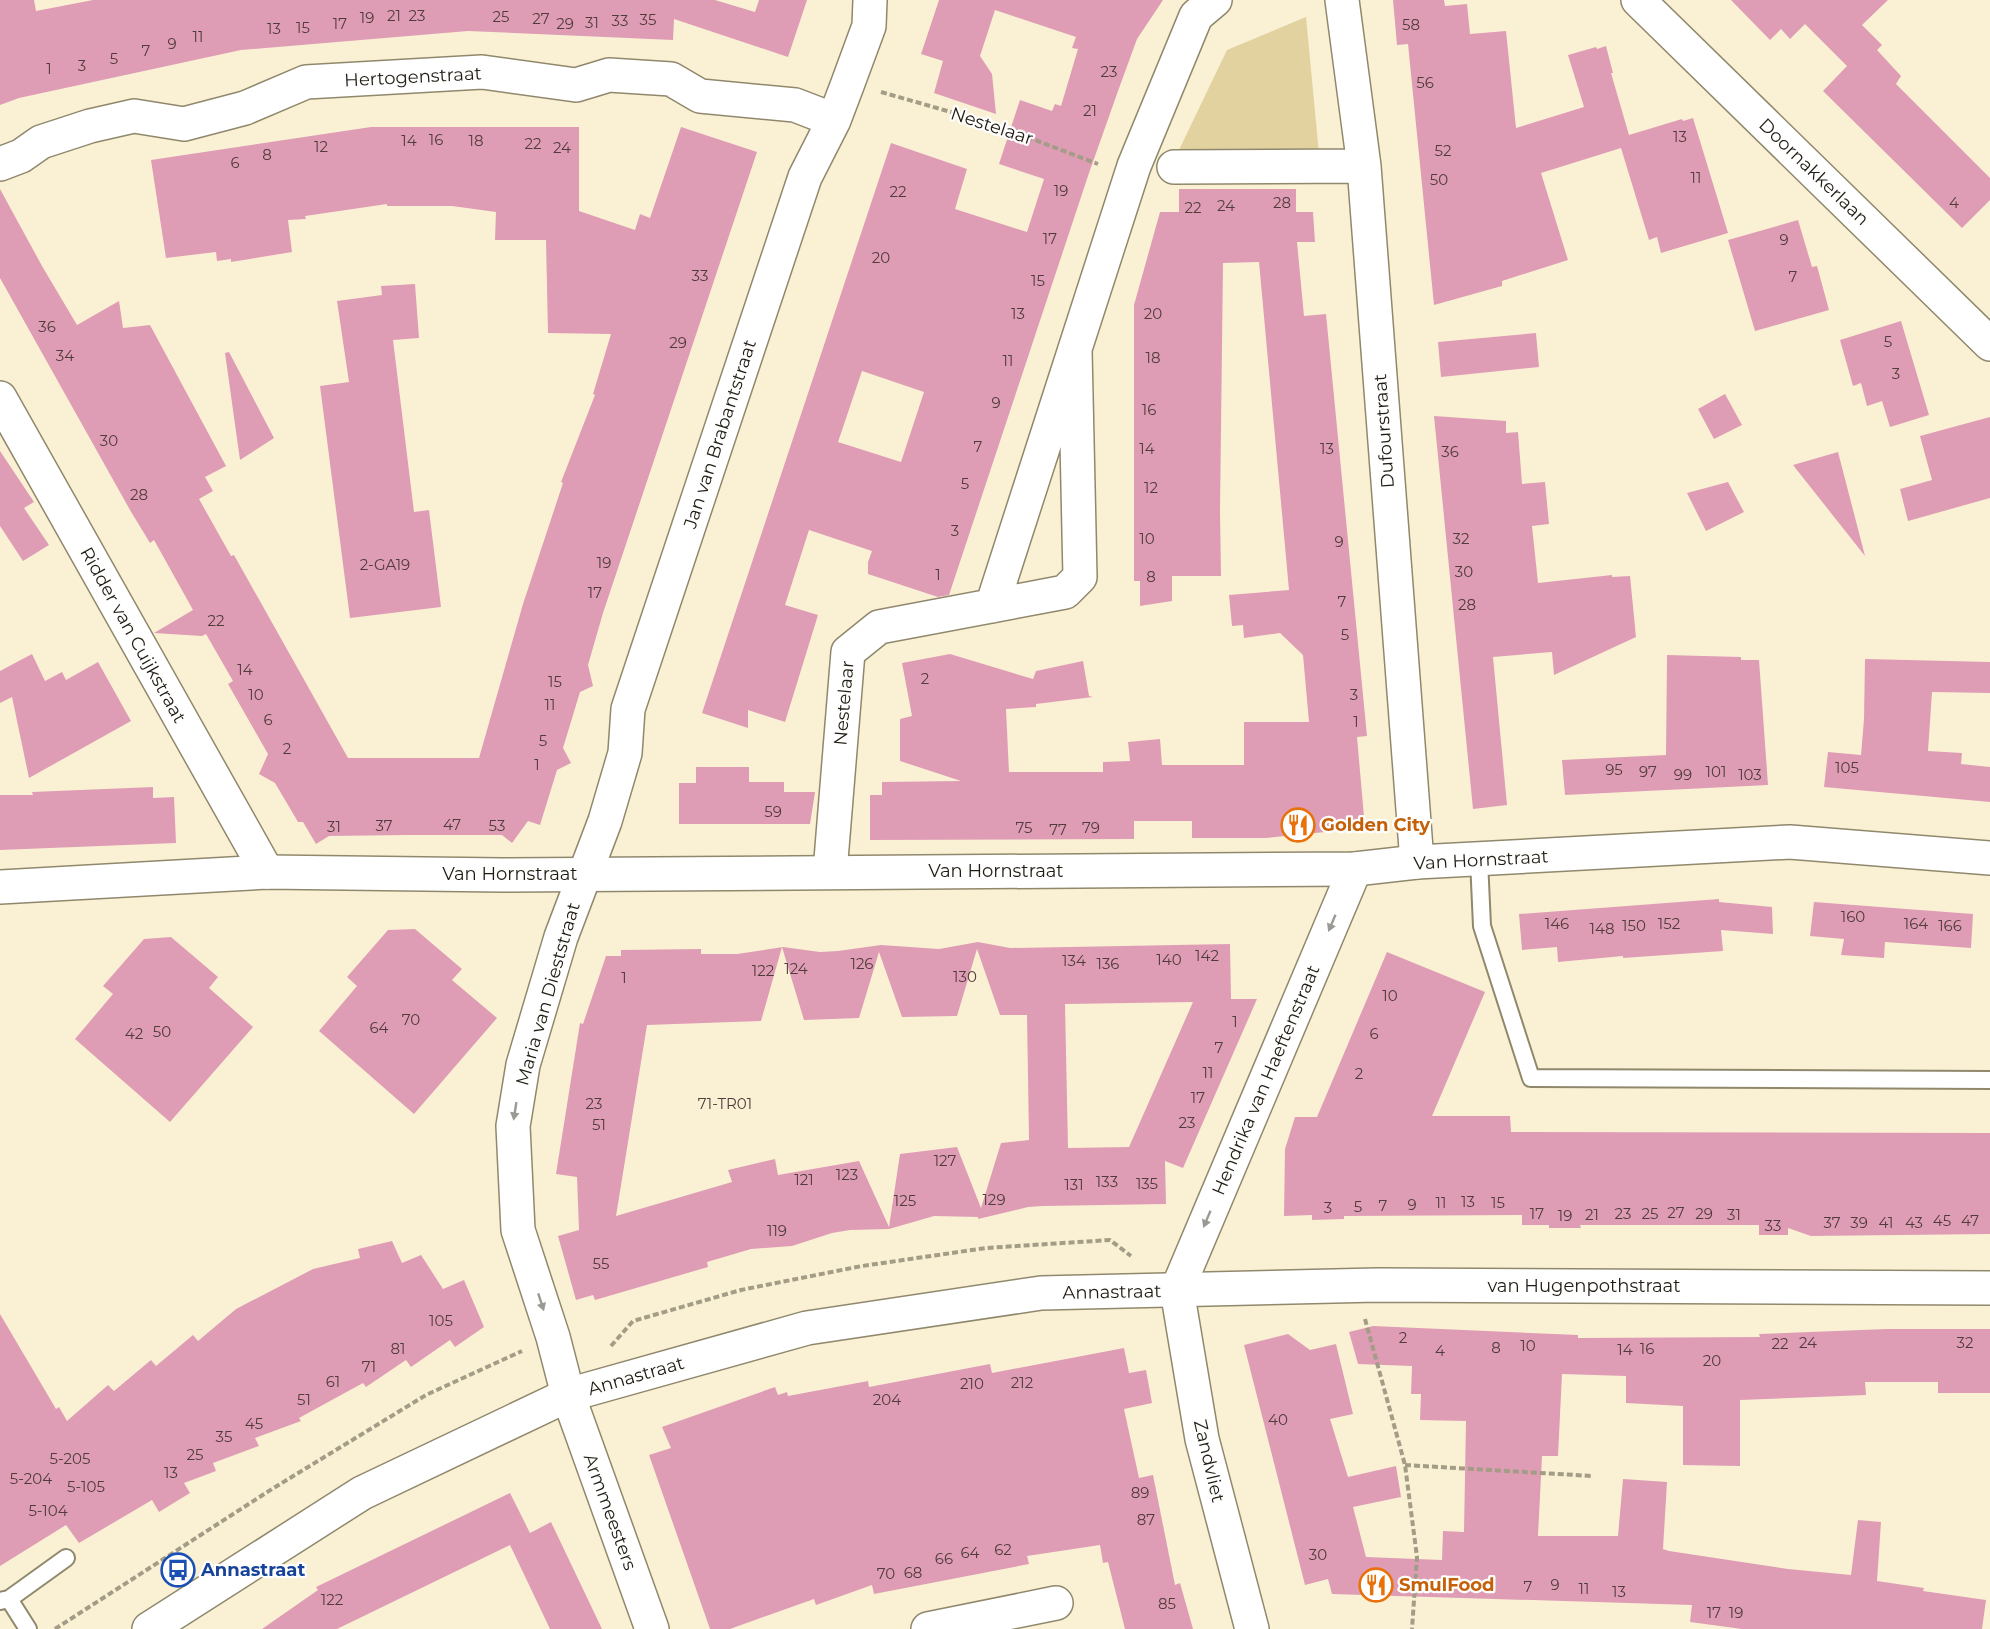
<svg xmlns="http://www.w3.org/2000/svg" width="1990" height="1629" font-family="Montserrat,sans-serif">
  <style>
    .green { fill: #e2d2a0 }
    .building { fill: #df9db5; fill-rule: evenodd }
    .lines { fill: none; stroke-linecap: round; stroke-linejoin: round }
    .service-casing { stroke: #90886d; stroke-width: 20 }
    .minor-casing { stroke: #90886d; stroke-width: 36 }
    .tertiary-casing { stroke: #90886d; stroke-width: 36 }
    .path { stroke: #a39c86; stroke-width: 4; stroke-dasharray: 6 3; stroke-linecap: butt }
    .service { stroke: #fff; stroke-width: 16 }
    .minor { stroke: #fff; stroke-width: 33 }
    .tertiary { stroke: #fff; stroke-width: 33 }
    .oneway { fill: #9b9994 }
    .labels { text-anchor: middle; dominant-baseline: central; stroke-width: 4.5; stroke-linejoin: round; paint-order: stroke }
    .number-label { font-size: 15px; fill: #503c3b }
    .street-label { font-size: 18px; fill: #201c12; stroke: #fefefe }
    .food-label { font-size: 18px; font-weight: bold; fill: #c56008; stroke: #fefefe; text-anchor: start }
    .transit-label { font-size: 18px; font-weight: bold; fill: #164399; stroke: #fefefe; text-anchor: start }
  </style>
  <rect width="100%" height="100%" fill="#faf1d4"/>
  <!-- green -->
  <path class="green" d="M1306 17 1320 164 1178 152 1227 50Z"/>
  <!-- building -->
  <path class="building" d="M0 0H34L36 11 93 0H715L755 12 759 0H807L788 57 674 19 673 40 468 31 241 50 19 98 0 105Z
    M939 0H1163L1137 39 1118 91 1089 173 949 595 938 597 868 574V562L872 551 809 530 785 605 818 615 785 722 748 710V728L702 713 891 143 967 169 955 209 1027 232 1044 179 999 164 1020 100 1052 111 1055 104 1061 106 1078 49 1072 48 1076 37 995 10 980 56 992 74 996 114 934 93 943 61 921 54ZM862 371 924 392 901 462 838 442Z
    M1393 0H1444L1445 6 1467 4 1470 34 1506 31 1516 128 1584 107 1568 55 1596 47 1597 49 1606 46 1613 73H1611L1629 135 1682 119 1683 121 1693 118 1728 233 1661 253 1657 237 1649 240 1621 148 1541 173 1568 260 1502 281V286L1434 305 1408 44 1397 45Z
    M1731 0H1888L1862 25 1882 45 1877 50 1901 76 1896 84 1990 178V200L1962 228 1823 91 1847 66 1805 24 1790 39 1781 29 1770 40Z
    M371 127H579V211L635 230 640 214 650 218 681 127 757 152 603 613 588 665 593 686 580 692 563 748 571 763 557 770 540 825 528 821 512 843 502 835H408L329 836 316 844 303 822H298L275 783 259 774 268 754 228 684 233 681 206 634 202 636 154 633 193 610 154 540 150 543 130 510 0 278V189L42 266 77 325 119 301 123 328 150 325 226 466 205 477 213 491 199 499 231 556 234 555 348 758H479L523 604 563 483 561 482 595 395 593 394 611 334 548 333 546 240H495L496 212 452 206H387V204L305 216 306 219 288 220 292 252 231 262V259L217 261 216 252 166 258 151 160Z
    M1179 189H1296V212H1313L1315 242H1297L1304 316 1326 314 1367 736 1357 737 1365 828 1266 838H1192V821H1134V839L870 840V795H882V782L961 781 900 761V719L912 716 902 663 950 654 1033 679 1036 671 1083 661 1089 696 1093 697 1036 704V707L1006 709 1009 772H1103V762L1130 761 1128 742 1160 739 1162 765H1244V722H1309L1303 655 1280 633 1244 638 1243 625 1232 626 1229 595 1289 590 1259 262 1223 263 1220 511 1221 576H1172V601L1140 606V581H1134V305L1160 212H1179Z
    M1798 220 1812 267 1817 266 1829 310 1755 331 1728 240Z
    M415 284 419 338 393 340 414 512 429 510 441 607 350 618 320 386 349 382 337 301 382 295 381 286Z
    M1901 321 1929 415 1890 427 1882 401 1867 406 1861 383 1853 386 1840 340Z
    M1536 333 1539 367 1441 377 1438 342Z
    M229 352 274 438 240 460 225 353Z
    M1725 394 1742 425 1714 439 1698 409Z
    M1434 416 1506 421V433L1518 432 1522 484 1545 482 1549 524 1532 526 1538 583 1612 575V577L1630 576 1636 637 1554 675 1552 652 1493 657 1507 805 1473 809Z
    M1990 417V498L1908 521 1900 489 1932 480 1920 436Z
    M0 451 34 502 24 508 49 545 23 561 0 526Z
    M1838 452 1865 556 1793 465Z
    M1728 482 1744 512 1706 531 1687 493Z
    M32 654 45 681 62 672 66 680 98 662 131 721 29 778 12 697 0 703V671Z
    M1667 655 1741 657V660H1759L1768 785 1565 795 1562 760 1666 755Z
    M1865 659 1990 662V693L1932 692 1928 751 1962 753 1961 764 1990 767V802L1824 787 1828 752 1861 755 1864 719Z
    M696 767H749V782H784V792H815L810 824H679V783H696Z
    M153 787V798L174 797 176 843 0 850V795H33L32 792Z
    M1719 899V902L1772 907 1773 934 1721 930 1723 951 1623 958V956L1558 962 1557 947 1522 950 1519 914Z
    M1814 902 1973 914 1971 948 1885 942 1884 958 1841 955 1844 939 1810 936Z
    M415 929 462 969 452 980 497 1018 414 1114 319 1031 357 986 347 977 388 930Z
    M171 937 218 977 209 988 253 1027 170 1122 75 1039 113 994 103 986 144 939Z
    M978 942 1010 948 1230 944 1231 999H1257L1183 1168 1165 1161 1166 1204 1043 1206 1028 1207 978 1219V1217L934 1216 889 1229 850 1230 832 1233 792 1246 751 1249 707 1262 708 1267 595 1300 593 1295 576 1300 558 1236 579 1230 577 1177 556 1174 580 1023 583 1024 606 956H621V950L701 949V954H737L783 947 820 952 838 951 881 945 939 949ZM782 947 804 1020 859 1018 879 952 902 1017 957 1016 977 949 1000 1015H1027L1029 1140 1001 1143 981 1208 957 1147 900 1154 889 1227 859 1161 778 1175 775 1159 728 1170 732 1182 616 1216 647 1025 761 1021ZM1193 1002 1129 1147 1068 1148 1065 1004Z
    M1387 952 1485 992 1432 1116H1510L1511 1132 1990 1133V1234L1811 1236 1788 1228V1235H1759V1225H1580L1581 1228H1549V1225H1522V1215L1344 1216V1219L1312 1220V1215L1284 1216 1285 1149 1295 1117H1317Z
    M392 1241 402 1263 421 1255 443 1289 464 1280 484 1327 455 1347 450 1340 411 1367 406 1360 366 1387 363 1383 299 1418 301 1421 255 1438 259 1446 213 1463 216 1471 184 1483 190 1493 159 1512 152 1500 79 1543 66 1525 0 1566V1314L56 1409 59 1407 67 1421 108 1385 114 1391 151 1360 156 1366 193 1335 198 1341 236 1309 313 1269 360 1258 358 1249Z
    M1373 1326 1578 1335V1338L1760 1337 1759 1334 1887 1329H1990V1393H1938V1382H1865L1866 1395 1740 1400V1466L1683 1465V1406L1626 1403V1376L1562 1374 1558 1456H1542L1538 1536H1618L1623 1479 1667 1482 1663 1549 1669 1551 1788 1569 1851 1575 1858 1520 1881 1522 1877 1581 1924 1588 1923 1591 1986 1600 1982 1629H1742L1690 1622 1692 1605 1332 1594 1328 1579 1305 1585 1244 1345 1288 1334 1310 1350 1336 1344 1353 1414 1330 1419 1348 1477 1396 1466 1401 1497 1353 1507 1366 1557 1442 1560 1443 1531 1464 1532 1466 1421 1420 1420 1421 1394H1411L1412 1366 1358 1364 1349 1332Z
    M1124 1348 1129 1373 1146 1370 1152 1403 1124 1409 1139 1478 1153 1475 1175 1585 1180 1583 1193 1629H1125L1108 1562 1103 1563 1100 1545 1027 1556 1029 1564 874 1594 872 1585 816 1605 814 1599 730 1629H710L649 1455 671 1448 662 1427 775 1387 778 1395 787 1392 788 1396 868 1381 869 1387 990 1364 992 1373Z
    M510 1493 530 1533 551 1522 602 1629H550L510 1545 337 1629H262L318 1590 316 1587Z"/>
  <g class="lines">
    <defs>
      <path id="service" d="M1479 860 1482 926 1531 1078 1990 1080
        M9 1599 28 1629
        M0 1601 9 1599 66 1558"/>
      <path id="minor" d="M1342 0 1364 166 1417 862
        M1638 0 1990 344
        M0 164 21 156 41 142 90 126 134 116 184 124 245 108 306 82 482 72 576 85 609 75 671 79 700 96 795 105 834 120
        M1174 167 1364 166
        M0 398 267 872
        M992 606 1134 166 1196 16 1215 0
        M830 872 848 652 879 627 1065 592 1080 577 1075 350
        M652 1629 568 1395 553 1337 518 1230 513 1126 523 1065 561 937 605 821 625 753 628 709 805 177 834 120 848 83 869 26 870 0
        M928 1629 1056 1603
        M1252 1629 1202 1439 1177 1290 1355 869"/>
      <path id="tertiary" d="M0 887 267 872 502 875 1355 869 1417 862 1790 842 1990 858
        M149 1629 362 1493 568 1395 807 1328 1041 1293 1377 1285 1990 1288"/>
    </defs>
    <!-- service casing -->
    <use href="#service" class="service-casing"/>
    <!-- minor casing -->
    <use href="#minor" class="minor-casing"/>
    <!-- tertiary casing -->
    <use href="#tertiary" class="tertiary-casing"/>
    <!-- path -->
    <path class="path" d="M881 92 993 124 1098 164
      M1365 1319 1405 1465 1417 1557 1412 1629
      M611 1346 633 1321 741 1290 862 1266 986 1248 1110 1240 1131 1256
      M1405 1465 1592 1476
      M55 1629 272 1489 426 1395 522 1351"/>
    <!-- service -->
    <use href="#service" class="service"/>
    <!-- minor -->
    <use href="#minor" class="minor"/>
    <!-- tertiary -->
    <use href="#tertiary" class="tertiary"/>
  </g>
  <!-- one-way arrows -->
  <defs><path id="oneway-solid" d="M-6-.8H1V-3.2L6.5 0L1 3.2V.8H-6Z" transform="scale(1.5)"/></defs>
  <g class="oneway">
    <use href="#oneway-solid" transform="translate(1332 923) rotate(113)"/>
    <use href="#oneway-solid" transform="translate(515 1111) rotate(99)"/>
    <use href="#oneway-solid" transform="translate(1207 1219) rotate(113)"/>
    <use href="#oneway-solid" transform="translate(541 1302) rotate(72)"/>
  </g>
  <!-- icons -->
  <defs>
    <symbol id="restaurant-ring" viewBox="-11 -11 22 22"><circle r="9.5" fill="#fefefe" stroke="#e8710a" stroke-width="1.5"/><path d="M-5-6h1v4h1v-4h1v4h1v-4h1v5L-1.5 .5V6h-2V.5L-5-1ZM5-6V6H3V1.5H1.5Q1.5-4 5-6Z" fill="#e8710a"/></symbol>
    <symbol id="bus-ring" viewBox="-11 -11 22 22"><circle r="9.5" fill="#fefefe" stroke="#1a4fb4" stroke-width="1.5"/><path d="M-5-6H5V4H4V6H2V4H-2V6H-4V4H-5ZM-3.5-4V0h7V-4ZM-3.5 1.2v1.5H-2V1.2ZM2 1.2v1.5H3.5V1.2Z" fill="#1a4fb4"/></symbol>
  </defs>
  <g fill-rule="evenodd">
    <use href="#restaurant-ring" x="1279" y="806" width="38" height="38"/>
    <use href="#bus-ring" x="159" y="1551" width="38" height="38"/>
    <use href="#restaurant-ring" x="1357" y="1566" width="38" height="38"/>
  </g>
  <g class="labels">
    <!-- number labels -->
    <g class="number-label">
      <text x="394" y="15">21</text>
      <text x="417" y="15">23</text>
      <text x="501" y="16">25</text>
      <text x="367" y="17">19</text>
      <text x="541" y="18">27</text>
      <text x="648" y="19">35</text>
      <text x="620" y="20">33</text>
      <text x="592" y="22">31</text>
      <text x="340" y="23">17</text>
      <text x="565" y="23">29</text>
      <text x="1411" y="24">58</text>
      <text x="303" y="27">15</text>
      <text x="274" y="28">13</text>
      <text x="198" y="36">11</text>
      <text x="172" y="43">9</text>
      <text x="146" y="50">7</text>
      <text x="114" y="58">5</text>
      <text x="82" y="65">3</text>
      <text x="49" y="68">1</text>
      <text x="1109" y="71">23</text>
      <text x="1425" y="82">56</text>
      <text x="1090" y="110">21</text>
      <text x="1680" y="136">13</text>
      <text x="436" y="139">16</text>
      <text x="409" y="140">14</text>
      <text x="476" y="140">18</text>
      <text x="533" y="143">22</text>
      <text x="321" y="146">12</text>
      <text x="562" y="147">24</text>
      <text x="1443" y="150">52</text>
      <text x="267" y="154">8</text>
      <text x="235" y="162">6</text>
      <text x="1696" y="177">11</text>
      <text x="1439" y="179">50</text>
      <text x="1061" y="190">19</text>
      <text x="898" y="191">22</text>
      <text x="1282" y="202">28</text>
      <text x="1954" y="202">4</text>
      <text x="1226" y="205">24</text>
      <text x="1193" y="207">22</text>
      <text x="1050" y="238">17</text>
      <text x="1784" y="239">9</text>
      <text x="881" y="257">20</text>
      <text x="700" y="275">33</text>
      <text x="1793" y="276">7</text>
      <text x="1038" y="280">15</text>
      <text x="1018" y="313">13</text>
      <text x="1153" y="313">20</text>
      <text x="47" y="326">36</text>
      <text x="1888" y="341">5</text>
      <text x="678" y="342">29</text>
      <text x="65" y="355">34</text>
      <text x="1153" y="357">18</text>
      <text x="1008" y="360">11</text>
      <text x="1896" y="373">3</text>
      <text x="996" y="402">9</text>
      <text x="1149" y="409">16</text>
      <text x="109" y="440">30</text>
      <text x="978" y="446">7</text>
      <text x="1147" y="448">14</text>
      <text x="1327" y="448">13</text>
      <text x="1450" y="451">36</text>
      <text x="965" y="483">5</text>
      <text x="1151" y="487">12</text>
      <text x="139" y="494">28</text>
      <text x="955" y="530">3</text>
      <text x="1147" y="538">10</text>
      <text x="1461" y="538">32</text>
      <text x="1339" y="541">9</text>
      <text x="604" y="562">19</text>
      <text x="385" y="564">2-GA19</text>
      <text x="1464" y="571">30</text>
      <text x="938" y="574">1</text>
      <text x="1151" y="576">8</text>
      <text x="595" y="592">17</text>
      <text x="1342" y="601">7</text>
      <text x="1467" y="604">28</text>
      <text x="216" y="620">22</text>
      <text x="1345" y="634">5</text>
      <text x="245" y="669">14</text>
      <text x="925" y="678">2</text>
      <text x="555" y="681">15</text>
      <text x="256" y="694">10</text>
      <text x="1354" y="694">3</text>
      <text x="550" y="704">11</text>
      <text x="268" y="719">6</text>
      <text x="1356" y="721">1</text>
      <text x="543" y="740">5</text>
      <text x="287" y="748">2</text>
      <text x="537" y="764">1</text>
      <text x="1847" y="767">105</text>
      <text x="1614" y="769">95</text>
      <text x="1648" y="771">97</text>
      <text x="1716" y="771">101</text>
      <text x="1683" y="774">99</text>
      <text x="1750" y="774">103</text>
      <text x="773" y="811">59</text>
      <text x="452" y="824">47</text>
      <text x="384" y="825">37</text>
      <text x="497" y="825">53</text>
      <text x="334" y="826">31</text>
      <text x="1024" y="827">75</text>
      <text x="1091" y="827">79</text>
      <text x="1058" y="829">77</text>
      <text x="1853" y="916">160</text>
      <text x="1557" y="923">146</text>
      <text x="1669" y="923">152</text>
      <text x="1916" y="923">164</text>
      <text x="1634" y="925">150</text>
      <text x="1950" y="925">166</text>
      <text x="1602" y="928">148</text>
      <text x="1207" y="955">142</text>
      <text x="1169" y="959">140</text>
      <text x="1074" y="960">134</text>
      <text x="862" y="963">126</text>
      <text x="1108" y="963">136</text>
      <text x="796" y="968">124</text>
      <text x="763" y="970">122</text>
      <text x="965" y="976">130</text>
      <text x="624" y="977">1</text>
      <text x="1390" y="995">10</text>
      <text x="411" y="1019">70</text>
      <text x="1235" y="1021">1</text>
      <text x="379" y="1027">64</text>
      <text x="162" y="1031">50</text>
      <text x="134" y="1033">42</text>
      <text x="1374" y="1033">6</text>
      <text x="1219" y="1047">7</text>
      <text x="1208" y="1072">11</text>
      <text x="1359" y="1073">2</text>
      <text x="1198" y="1097">17</text>
      <text x="594" y="1103">23</text>
      <text x="725" y="1103">71-TR01</text>
      <text x="1187" y="1122">23</text>
      <text x="599" y="1124">51</text>
      <text x="945" y="1160">127</text>
      <text x="847" y="1174">123</text>
      <text x="804" y="1179">121</text>
      <text x="1107" y="1181">133</text>
      <text x="1147" y="1183">135</text>
      <text x="1074" y="1184">131</text>
      <text x="994" y="1199">129</text>
      <text x="905" y="1200">125</text>
      <text x="1468" y="1201">13</text>
      <text x="1441" y="1202">11</text>
      <text x="1498" y="1202">15</text>
      <text x="1412" y="1204">9</text>
      <text x="1383" y="1205">7</text>
      <text x="1358" y="1206">5</text>
      <text x="1328" y="1207">3</text>
      <text x="1676" y="1212">27</text>
      <text x="1537" y="1213">17</text>
      <text x="1623" y="1213">23</text>
      <text x="1650" y="1213">25</text>
      <text x="1704" y="1213">29</text>
      <text x="1592" y="1214">21</text>
      <text x="1734" y="1214">31</text>
      <text x="1565" y="1215">19</text>
      <text x="1942" y="1220">45</text>
      <text x="1970" y="1220">47</text>
      <text x="1832" y="1222">37</text>
      <text x="1859" y="1222">39</text>
      <text x="1886" y="1222">41</text>
      <text x="1914" y="1222">43</text>
      <text x="1773" y="1225">33</text>
      <text x="777" y="1230">119</text>
      <text x="601" y="1263">55</text>
      <text x="441" y="1320">105</text>
      <text x="1403" y="1337">2</text>
      <text x="1808" y="1342">24</text>
      <text x="1965" y="1342">32</text>
      <text x="1780" y="1343">22</text>
      <text x="1528" y="1345">10</text>
      <text x="1496" y="1347">8</text>
      <text x="398" y="1348">81</text>
      <text x="1647" y="1348">16</text>
      <text x="1625" y="1349">14</text>
      <text x="1440" y="1350">4</text>
      <text x="1712" y="1360">20</text>
      <text x="369" y="1366">71</text>
      <text x="333" y="1381">61</text>
      <text x="1022" y="1382">212</text>
      <text x="972" y="1383">210</text>
      <text x="304" y="1399">51</text>
      <text x="887" y="1399">204</text>
      <text x="1278" y="1419">40</text>
      <text x="254" y="1423">45</text>
      <text x="224" y="1436">35</text>
      <text x="195" y="1454">25</text>
      <text x="70" y="1458">5-205</text>
      <text x="171" y="1472">13</text>
      <text x="31" y="1478">5-204</text>
      <text x="86" y="1486">5-105</text>
      <text x="1140" y="1492">89</text>
      <text x="48" y="1510">5-104</text>
      <text x="1146" y="1519">87</text>
      <text x="1003" y="1549">62</text>
      <text x="970" y="1552">64</text>
      <text x="1318" y="1554">30</text>
      <text x="944" y="1558">66</text>
      <text x="913" y="1572">68</text>
      <text x="886" y="1573">70</text>
      <text x="1555" y="1584">9</text>
      <text x="1528" y="1586">7</text>
      <text x="1584" y="1588">11</text>
      <text x="1619" y="1591">13</text>
      <text x="332" y="1599">122</text>
      <text x="1167" y="1603">85</text>
      <text x="1714" y="1612">17</text>
      <text x="1736" y="1612">19</text>
    </g>
    <!-- street labels -->
    <g class="street-label">
      <text transform="translate(413 77) rotate(-3)">Hertogenstraat</text>
      <text transform="translate(992 126) rotate(18)">Nestelaar</text>
      <text transform="translate(1814 172) rotate(44)">Doornakkerlaan</text>
      <text transform="translate(1384 431) rotate(-94)">Dufourstraat</text>
      <text transform="translate(720 434) rotate(-72)">Jan van Brabantstraat</text>
      <text transform="translate(133 635) rotate(61)">Ridder van Cuijkstraat</text>
      <text transform="translate(844 703) rotate(-85)">Nestelaar</text>
      <text transform="translate(1481 860) rotate(-3)">Van Hornstraat</text>
      <text x="996" y="871">Van Hornstraat</text>
      <text x="510" y="874">Van Hornstraat</text>
      <text transform="translate(548 994) rotate(-74)">Maria van Dieststraat</text>
      <text transform="translate(1266 1080) rotate(-67)">Hendrika van Haeftenstraat</text>
      <text x="1584" y="1286">van Hugenpothstraat</text>
      <text transform="translate(1112 1292) rotate(-1)">Annastraat</text>
      <text transform="translate(636 1376) rotate(-16)">Annastraat</text>
      <text transform="translate(1209 1461) rotate(77)">Zandvliet</text>
      <text transform="translate(610 1512) rotate(70)">Armmeesters</text>
    </g>
    <!-- food labels -->
    <g class="food-label">
      <text x="1321" y="825">Golden City</text>
      <text x="1399" y="1585">SmulFood</text>
    </g>
    <!-- transit labels -->
    <g class="transit-label">
      <text x="201" y="1570">Annastraat</text>
    </g>
  </g>
</svg>
